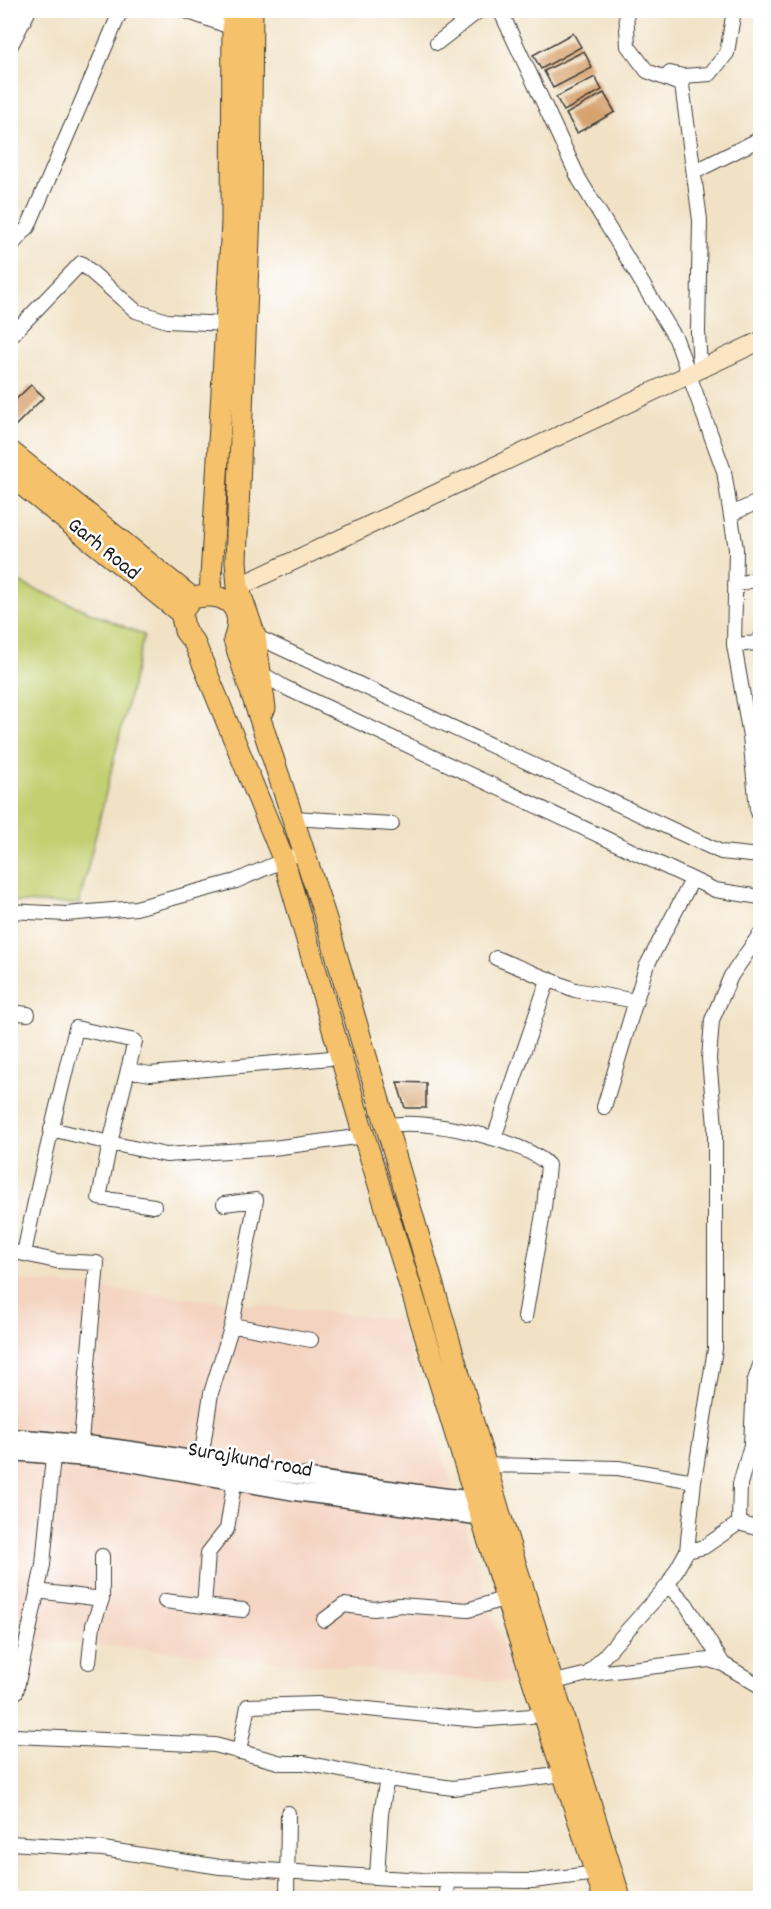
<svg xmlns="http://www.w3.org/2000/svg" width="771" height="1909" font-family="Dekko,sans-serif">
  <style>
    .built { fill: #f4d3c0 }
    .park { fill: #c3d072; stroke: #707647; stroke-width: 1.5 }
    .building { fill: #d5a16d }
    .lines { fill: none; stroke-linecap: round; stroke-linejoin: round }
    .minor-casing { stroke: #3c3a36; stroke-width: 16 }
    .tertiary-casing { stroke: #3c3a36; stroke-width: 19 }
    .secondary-casing { stroke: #3c3a36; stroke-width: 20 }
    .primary-casing { stroke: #3c3a36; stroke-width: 23 }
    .minor { stroke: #fff; stroke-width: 14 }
    .tertiary { stroke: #fff; stroke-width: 16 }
    .secondary { stroke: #fbe6c4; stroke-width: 18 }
    .primary { stroke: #f5c16b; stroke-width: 21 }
    .labels { text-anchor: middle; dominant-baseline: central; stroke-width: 5; stroke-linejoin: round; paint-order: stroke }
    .street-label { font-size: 22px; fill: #1c1c1c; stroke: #fff }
  </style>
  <rect width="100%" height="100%" fill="#fff"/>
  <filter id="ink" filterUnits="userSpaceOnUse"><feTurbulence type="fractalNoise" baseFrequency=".0167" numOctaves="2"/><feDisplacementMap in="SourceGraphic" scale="12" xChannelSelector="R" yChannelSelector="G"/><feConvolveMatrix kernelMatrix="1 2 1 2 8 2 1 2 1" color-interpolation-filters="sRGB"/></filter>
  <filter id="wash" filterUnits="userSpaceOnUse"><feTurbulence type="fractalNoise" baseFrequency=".008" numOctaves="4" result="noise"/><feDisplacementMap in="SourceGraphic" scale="24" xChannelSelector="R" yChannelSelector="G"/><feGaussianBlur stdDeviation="1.35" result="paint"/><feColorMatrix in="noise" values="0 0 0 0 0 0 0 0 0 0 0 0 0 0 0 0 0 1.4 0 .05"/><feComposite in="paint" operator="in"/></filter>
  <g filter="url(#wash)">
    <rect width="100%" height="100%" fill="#f1e2c6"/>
    <!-- built -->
    <path class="built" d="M10 1279 400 1320 514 1683 11 1637Z"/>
    <!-- park -->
    <path class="park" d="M11 579 144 635 79 904 11 902Z"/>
    <g id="blocks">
      <!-- building -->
      <path class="building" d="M573 33 581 47 541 69 533 55Z
        M584 51 592 68 553 88 544 71Z
        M595 77 602 90 564 111 556 97Z
        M604 93 615 112 577 133 566 114Z
        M31 385 44 397 14 427 10 424V405Z
        M397 1082 426 1083V1108H405Z"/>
    </g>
  </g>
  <g filter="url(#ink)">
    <use href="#blocks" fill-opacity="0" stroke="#3c3a36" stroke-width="1.5"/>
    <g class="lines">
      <defs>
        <path id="minor" d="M183 10 233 28
          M500 10 579 179 676 339 724 471 736 549 734 645 750 736 757 809 760 817
          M626 10 628 46 647 71 682 85 700 220 698 332 700 368
          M437 43 480 10
          M10 47 29 10
          M670 73 683 76 710 74 727 53 734 10
          M694 172 760 139
          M10 247 28 227 121 10
          M10 337 81 263 136 311 167 321 226 324
          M731 514 760 501
          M735 585 760 578
          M255 636 721 852 760 856
          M734 645 757 643 760 638
          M261 673 284 687 715 890 760 897
          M293 818 392 824
          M10 911 66 914 136 908 236 881 291 857
          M496 958 575 990 636 1001
          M10 1012 28 1014
          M128 1070 150 1074 342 1057
          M604 1107 646 967 692 880
          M387 1126C419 1116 526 1140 548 1165L544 1208 525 1317
          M494 1138 548 980
          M154 1206 99 1198 110 1143 166 1155 273 1148 364 1136
          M10 1251 24 1254C39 1178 58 1103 76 1028L135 1041 110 1143 51 1129
          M24 1254 56 1261 97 1263 80 1452
          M232 1325 311 1340
          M201 1459 211 1393 232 1325 256 1200 224 1204
          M485 1465 618 1468 694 1481
          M236 1472 227 1529 208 1553 204 1606 243 1610
          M739 1523 740 1484 751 1445 754 1383 760 1365
          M687 1551 704 1547 739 1523 760 1529
          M668 1585 686 1604 723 1664
          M37 1591 102 1599V1556
          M165 1601 204 1606
          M324 1620 344 1605 374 1609 400 1605 468 1610 506 1598
          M89 1662 93 1625 102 1599
          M588 1674 668 1585 687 1551 694 1481 715 1349V1126L709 1059 712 1020 731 976 760 934
          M546 1684 588 1674 709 1660 723 1664 760 1686
          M16 1692 43 1565 54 1445
          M15 1736 215 1745 282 1763H305L380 1778 453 1788 564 1774
          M239 1752 248 1706 318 1704 477 1720 545 1715
          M10 1843 103 1849 220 1867 422 1880 533 1881 597 1873
          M377 1876 381 1814 387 1778
          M287 1898 288 1813
          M446 1898 449 1880"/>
        <path id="tertiary" d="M10 1437C135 1445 257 1472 381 1488 415 1492 450 1499 485 1500
          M10 1452 113 1460 295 1492 491 1518"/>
        <path id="secondary" d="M238 587 760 341"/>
        <path id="primary" d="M252 10 250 213 236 561 238 587 255 636 265 708
          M10 451 192 598
          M10 475 181 613 185 631 195 644 284 861 364 1136 506 1598 604 1898
          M210 594 232 223 233 10
          M181 613 192 598C225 591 246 605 234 640L325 916 501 1518 620 1898"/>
      </defs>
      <!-- minor casing -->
      <use href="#minor" class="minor-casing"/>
      <!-- tertiary casing -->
      <use href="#tertiary" class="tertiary-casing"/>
      <!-- secondary casing -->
      <use href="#secondary" class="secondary-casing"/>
      <!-- primary casing -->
      <use href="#primary" class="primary-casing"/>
      <!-- minor -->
      <use href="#minor" class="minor"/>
      <!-- tertiary -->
      <use href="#tertiary" class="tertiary"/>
      <!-- secondary -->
      <use href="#secondary" class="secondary"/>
      <!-- primary -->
      <use href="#primary" class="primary"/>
    </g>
  </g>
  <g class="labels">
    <!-- street labels -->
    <g class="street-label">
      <text transform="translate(103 550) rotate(39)">Garh Road</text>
      <text transform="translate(250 1461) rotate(10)">Surajkund road</text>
    </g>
  </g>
  <!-- margin -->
  <rect width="771" height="1909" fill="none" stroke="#fff" stroke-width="36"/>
</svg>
